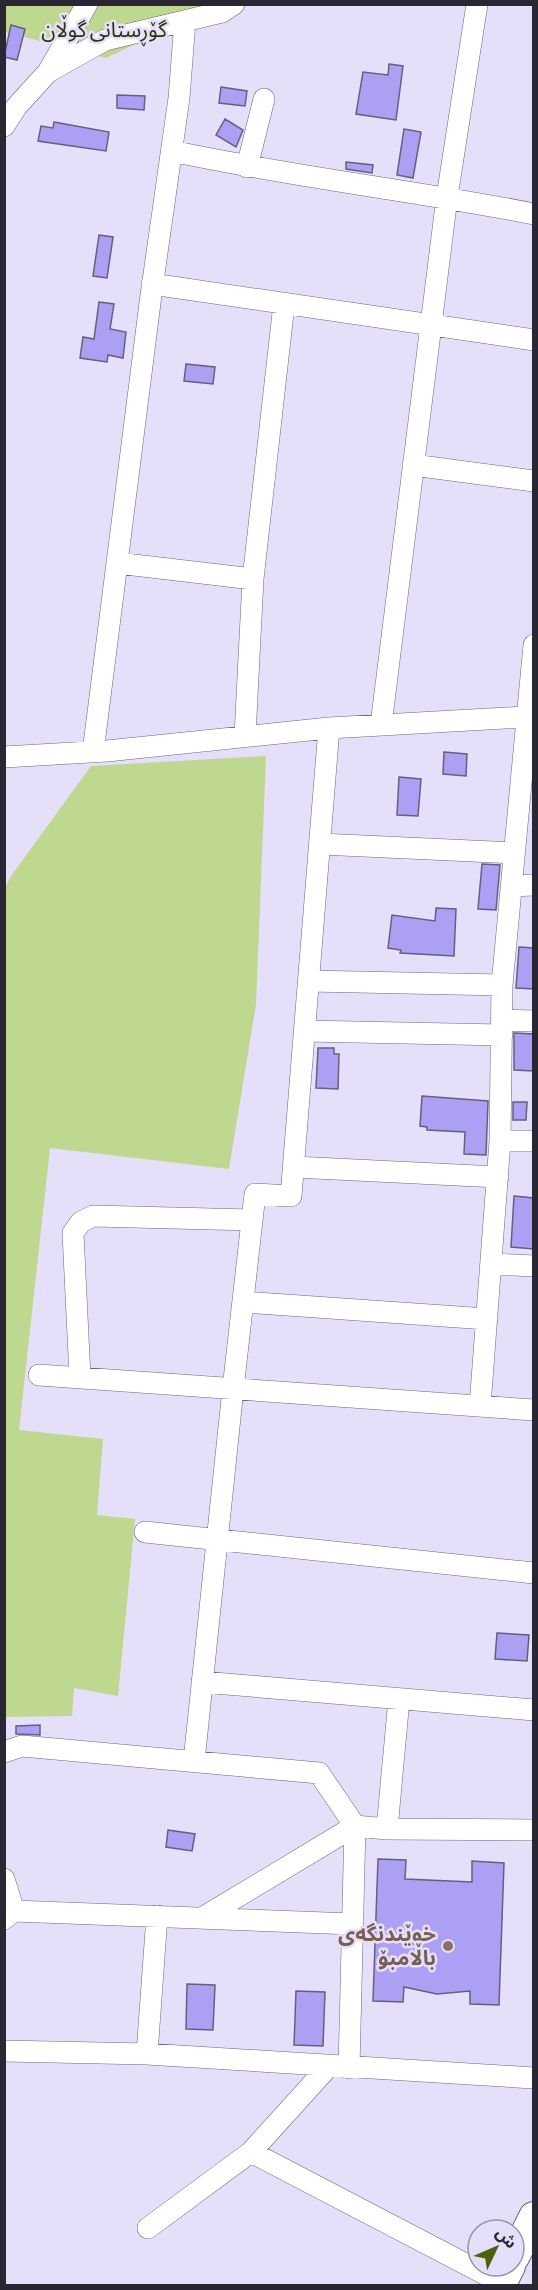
<svg xmlns="http://www.w3.org/2000/svg" width="538" height="2290" font-family="'Sofia Sans Condensed','Noto Sans Arabic',sans-serif">
  <style>
    .green { fill: #bed88f }
    .building { fill: #aca0f4; stroke: #64607d; stroke-width: 1.5 }
    .lines { fill: none; stroke-linecap: round; stroke-linejoin: round }
    .street-casing { stroke: #6c6582; stroke-width: 22 }
    .secondary-casing { stroke: #6c6582; stroke-width: 32 }
    .street { stroke: #fff; stroke-width: 21 }
    .secondary { stroke: #fff; stroke-width: 30 }
    .education-dot { fill: #8d6e63; stroke: #e5dffa; stroke-width: 2 }
    .labels { text-anchor: middle; dominant-baseline: central; stroke-width: 5; stroke-linejoin: round; paint-order: stroke }
    .park-label { font-size: 21px; fill: #29340f; stroke: #e5dffa }
    .education-label { font-size: 21px; font-weight: bold; fill: #785e54; stroke: #e5dffa; text-anchor: end }
  </style>
  <rect width="100%" height="100%" fill="#e5dffa"/>
  <!-- green -->
  <path class="green" d="M5 5H218L106 58 5 32Z
    M266 756 256 1004 229 1169 50 1148 19 1430 103 1439 97 1515 135 1519 118 1696 74 1688 72 1716 5 1717V888L11 876 91 766Z"/>
  <!-- building -->
  <path class="building" d="M11 25 25 29 17 60 4 57Z
    M389 64 403 66 396 120 356 114 363 72 388 75Z
    M221 87 247 91 245 106 219 103Z
    M117 95 145 96 144 110 117 108Z
    M225 119 243 130 236 147 216 135Z
    M54 122 109 132 106 151 38 141 41 126 53 128Z
    M404 129 421 132 413 178 397 175Z
    M346 162 373 165 372 173 346 169Z
    M99 235 113 237 107 278 93 276Z
    M99 302 114 304 110 329 126 332 123 358 108 355 107 362 80 358 83 337 94 339Z
    M186 364 215 367 213 384 184 381Z
    M444 752 467 754 466 776 443 774Z
    M399 777 421 779 418 816 397 815Z
    M482 864 500 865 496 910 478 909Z
    M436 908 456 909 454 956 400 953 401 950 388 948 392 915 435 921Z
    M519 947 534 948V989L516 988Z
    M514 1033 534 1034V1071L514 1070Z
    M318 1048H334V1054H339L338 1089 316 1088Z
    M422 1096 488 1101 486 1155 464 1154 465 1132 427 1130V1127L420 1126Z
    M513 1102H527L526 1120H513Z
    M514 1196 534 1198V1249L511 1247Z
    M497 1633 529 1635 527 1661 495 1659Z
    M40 1725V1735L16 1734V1726Z
    M168 1830 195 1834 192 1851 166 1847Z
    M378 1859 406 1860 405 1879 472 1882V1861L504 1863 499 2005 470 2004V1991L437 1994 404 1987 403 2002 373 2001Z
    M187 1984 215 1985 213 2030 186 2029Z
    M296 1991 325 1992 323 2046 294 2045Z"/>
  <g class="lines">
    <defs>
      <path id="street" d="M48 72 105 40 222 12 234 4
        M4 126 17 106 48 72 87 4
        M172 151C292 177 413 190 534 214
        M247 167 264 99
        M152 284 534 340
        M413 465 534 481
        M117 563 253 579
        M381 725 447 197 477 4
        M245 736 253 579 284 304
        M93 752 151 295 179 98 185 21
        M4 757 107 751 329 728 525 717 534 718
        M320 844 514 853
        M511 886 534 885
        M309 981 502 985
        M502 1020 534 1021
        M305 1031 502 1035
        M500 1141H534
        M294 1167 498 1177
        M491 1264 534 1266
        M243 1302 487 1319
        M39 1375 534 1410
        M80 1377 73 1233 81 1222 93 1216 252 1220
        M480 1406 500 1141 502 985 534 645
        M145 1532 534 1573
        M202 1682 534 1710
        M4 1752 22 1746 319 1773 355 1826 349 2068
        M194 1761 233 1389 255 1194 291 1196 329 728
        M387 1829 399 1699
        M4 1879 14 1911
        M202 1918 355 1826 387 1829 534 1830
        M4 1919 14 1911 353 1924
        M4 2051 147 2054 534 2078
        M147 2054 157 1916
        M251 2152 502 2283
        M148 2228 251 2152 328 2067"/>
      <path id="secondary" d="M514 2257 534 2217
        M500 2286 510 2266"/>
    </defs>
    <!-- street casing -->
    <use href="#street" class="street-casing"/>
    <!-- secondary casing -->
    <use href="#secondary" class="secondary-casing"/>
    <!-- street -->
    <use href="#street" class="street"/>
    <!-- secondary -->
    <use href="#secondary" class="secondary"/>
  </g>
  <!-- markers -->
  <circle class="education-dot" cx="448" cy="1946" r="6"/>
  <g class="labels">
    <!-- park labels -->
    <g class="park-label">
      <text x="104" y="30">گۆڕستانی گوڵان</text>
    </g>
    <!-- education labels -->
    <g class="education-label">
      <text x="436" y="1934">خوێندنگەی<tspan x="436" dy="24">باڵامبۆ</tspan></text>
    </g>
  </g>
  <!-- border -->
  <rect width="538" height="2290" fill="none" stroke="#2a2633" stroke-width="12"/>
  <!-- north arrow -->
  <g transform="translate(496 2248) rotate(46)"><circle r="28" fill="#e5dffa" stroke="#9a95aa" stroke-width="1.5"/>
  <path d="M0-4.5L10 22L0 15L-10 22Z" fill="#4e620c"/>
  <text y="-9" font-size="16" font-weight="bold" text-anchor="middle" fill="#2a2633">ش</text>
  </g>
</svg>
